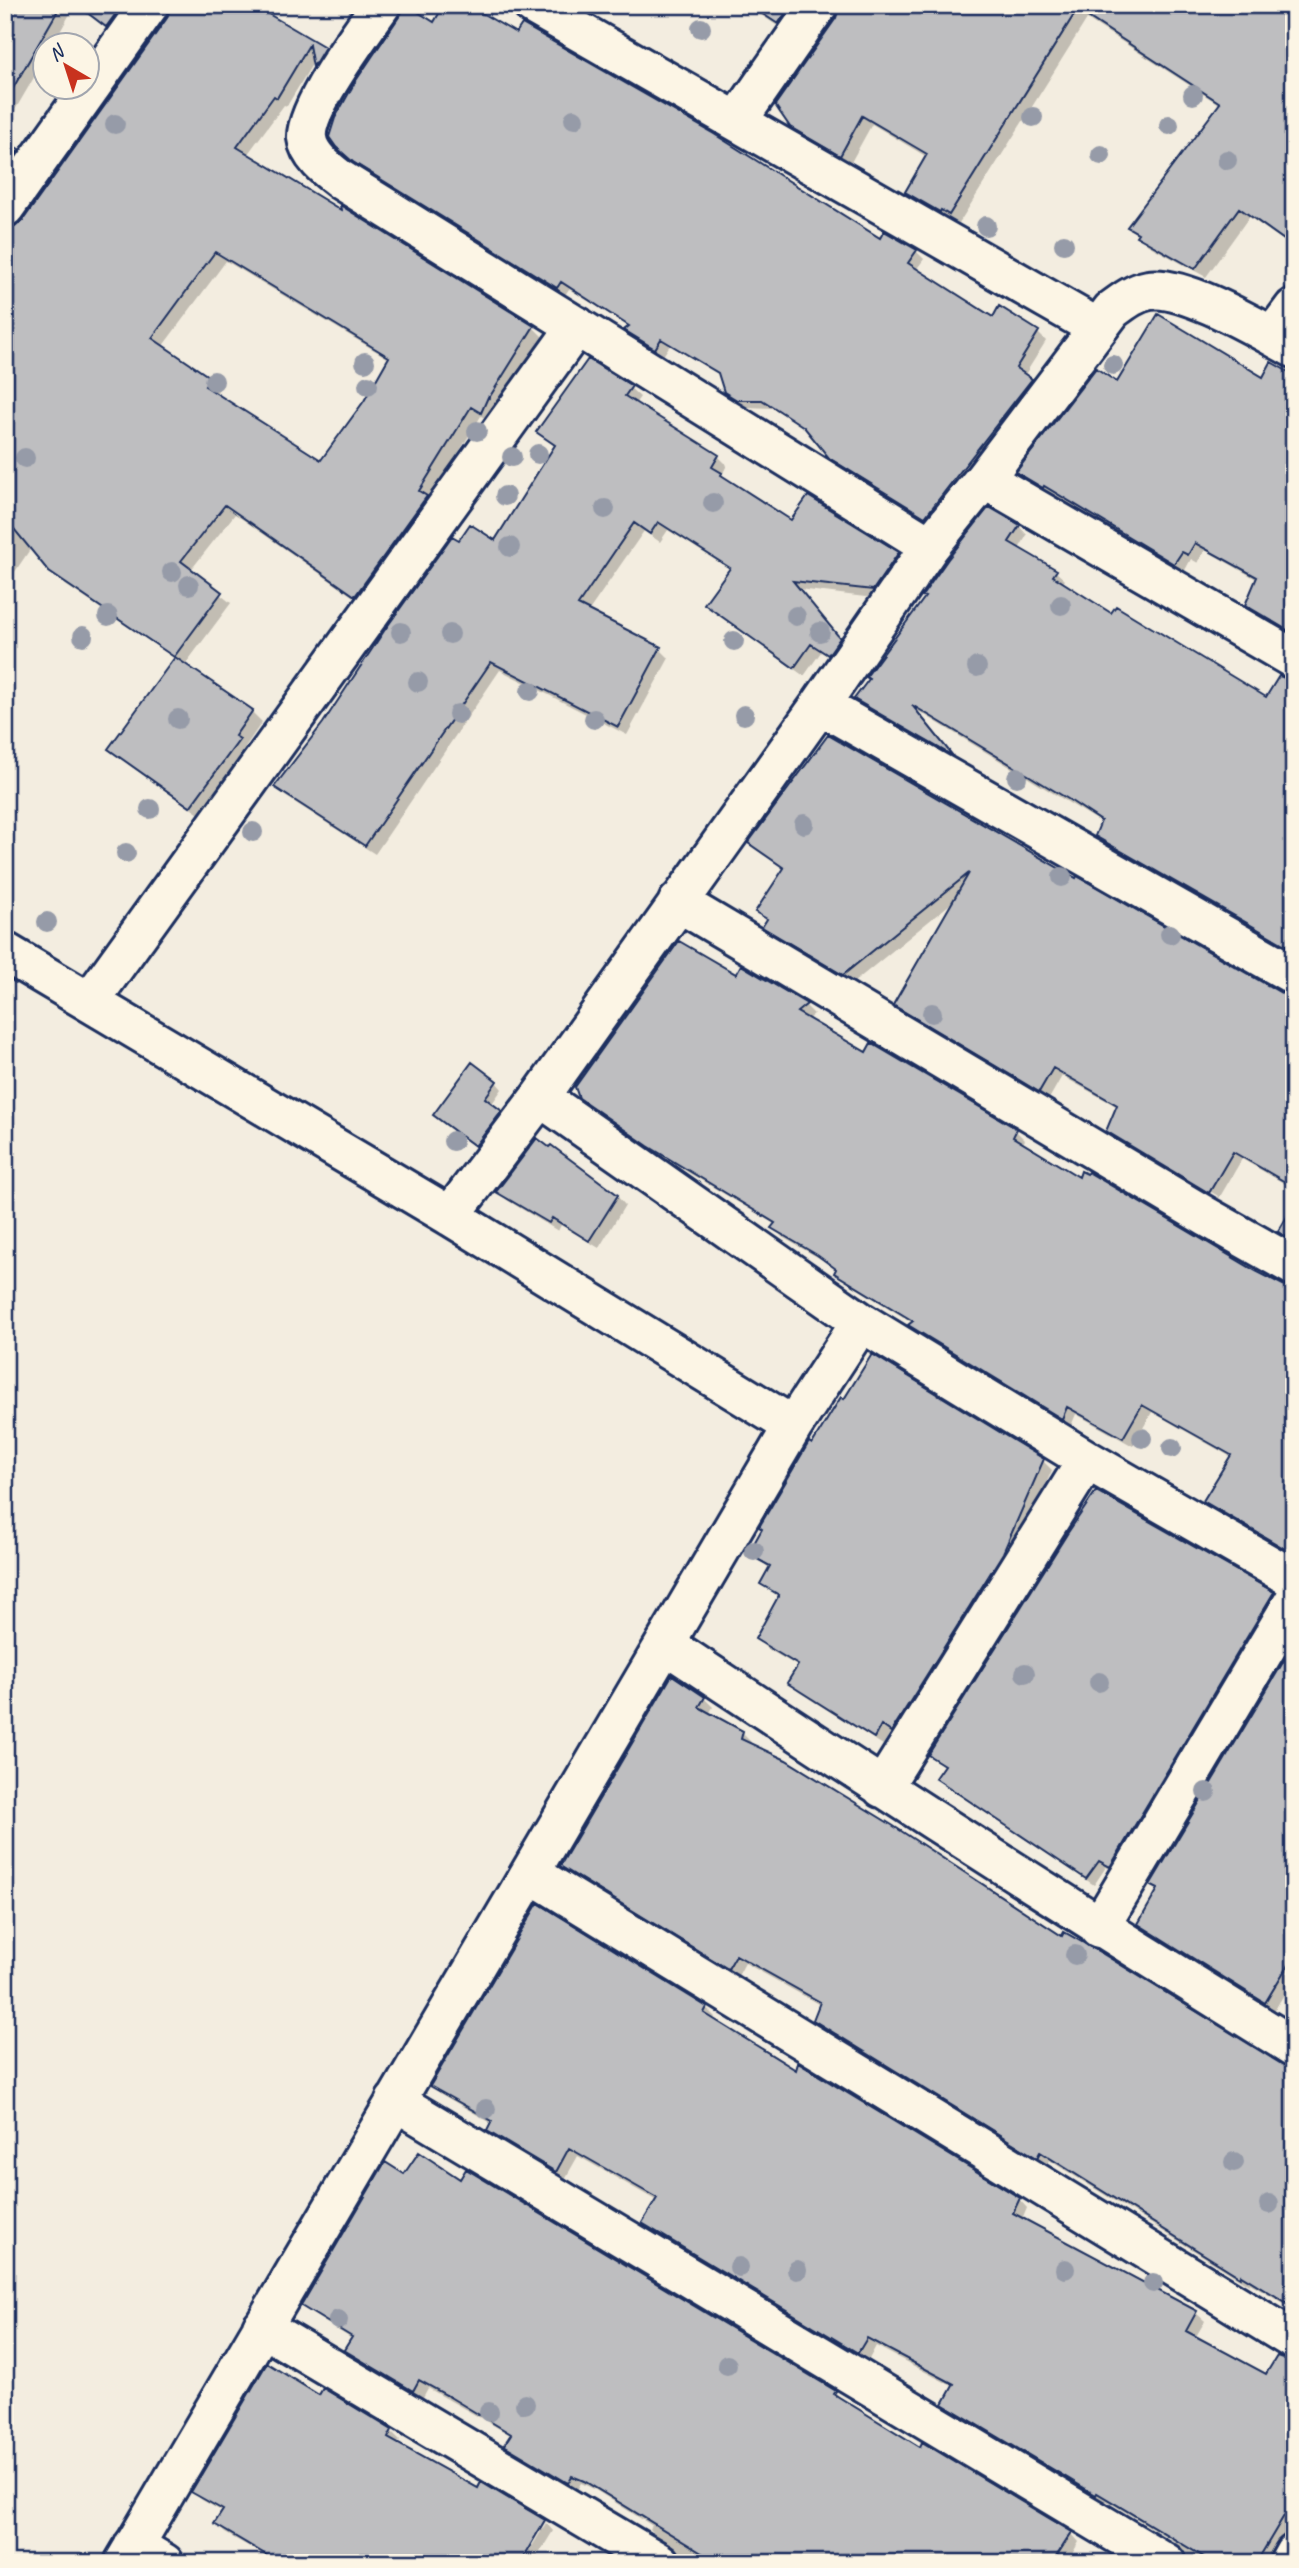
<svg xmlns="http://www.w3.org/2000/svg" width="1299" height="2568" font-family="Caveat,sans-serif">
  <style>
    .shadow { fill: #0003; fill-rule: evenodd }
    .building { fill: #bebec0; stroke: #1b2f5e; stroke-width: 2; fill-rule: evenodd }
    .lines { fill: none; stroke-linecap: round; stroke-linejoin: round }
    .minor-casing { stroke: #1b2f5e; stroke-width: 44 }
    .minor { stroke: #fcf5e5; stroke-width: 38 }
    .tree { fill: #969ba8 }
  </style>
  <rect width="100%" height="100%" fill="#f3ede0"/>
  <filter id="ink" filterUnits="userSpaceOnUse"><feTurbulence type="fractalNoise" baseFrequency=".0143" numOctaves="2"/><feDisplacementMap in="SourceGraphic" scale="14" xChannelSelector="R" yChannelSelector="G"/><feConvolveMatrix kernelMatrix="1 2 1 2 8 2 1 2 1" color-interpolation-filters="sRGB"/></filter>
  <g filter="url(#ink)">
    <!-- shadow -->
    <path class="shadow" d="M5 5H75L52 46H46V57L5 127Z
      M77 5H138L117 35Z
      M172 5H269L264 14 324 48 334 58 323 74 315 66 314 61 287 106 284 105 247 155 533 327 543 337 491 421 481 416 365 605 235 514 190 571 231 603 184 666 252 712 262 722 245 747 249 751 202 816 121 759 110 749 176 659 61 582 31 548 12 576 7 572 5 575V254L19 225 168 19ZM226 261 389 359 365 402 321 462 215 395 219 389 210 379 162 347Z
      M746 5H807L788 33Z
      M841 5H1294V248L1249 217 1206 277 1148 245 1129 227 1220 105 1087 19 959 223 951 219 950 221 916 201 907 192 927 157 872 124 850 164 802 136 791 126Z
      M435 25 880 241 916 251 924 259 916 270 993 319 1000 309 1038 333 1046 341 1024 376 1039 388 934 524 839 465 811 432 788 417 772 408 746 407 726 391 721 376 670 345 663 356 634 338 626 330 630 327 569 289 565 295 364 170 343 151Z
      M5 143 18 151 28 160 5 192Z
      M1294 377V636L1256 614 1247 605 1258 580 1205 550 1198 563 1191 559 1184 572 1053 494 1052 495 1027 481 1019 472 1118 384Z
      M630 388 640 397 635 404 718 456 727 465 722 475 729 482 792 522 808 498 898 554 907 563 882 599 799 589 848 648 838 663 821 652 804 676 716 613 707 604 731 570 668 530 660 542 644 531 588 612 660 649 669 658 627 735 500 670 375 854 285 796 276 787 459 543 495 542 556 447 538 432Z
      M1019 526 1027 535 1019 549 1056 572 1065 580 1062 584 1112 615 1267 699 1294 682V952L1106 845 1097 836 1102 823 915 709 956 759 865 708 856 699 926 598 924 596Z
      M828 737 1283 996 1293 999 1294 1189 1242 1159 1218 1200 1216 1199 1218 1196 1115 1135V1138L1108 1131 1118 1107 1062 1076 1049 1099 904 1013 895 1004 955 900 853 983 773 935 765 926 767 921 757 911 785 870 750 843Z
      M742 968 806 1006 814 1014 807 1020 866 1055 1016 1131 1025 1140 1022 1144 1080 1179 1283 1287 1294 1289V1556L1214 1510 1205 1501 1231 1457 1152 1412 1133 1446 1076 1414 1071 1426 919 1333 910 1325 913 1323 845 1281 836 1272 837 1270 828 1263 782 1237 774 1228 776 1225 659 1155 590 1106 581 1097 737 977Z
      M496 1082 502 1089 491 1105 507 1119 483 1151 441 1121Z
      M498 1192 617 1196 625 1205 599 1248 561 1225 558 1231 507 1200Z
      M1043 1461 1052 1470 1012 1562 901 1739 890 1733 883 1745 799 1692 790 1683 799 1667 766 1648 757 1638 780 1598 762 1583 771 1569 750 1554Z
      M1268 1591 1275 1598 1118 1873 1106 1867 1094 1885 945 1786 938 1778 945 1767 931 1755Z
      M1294 1648V1978L1274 2011 1149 1933 1140 1924 1159 1892 1152 1885Z
      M704 1698 713 1707 709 1714 742 1733 751 1742 750 1745 1062 1938 1294 2073V2309L1250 2283 1249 2285 1049 2160 1047 2165 824 2029 815 2020 820 2005 745 1963 738 1976 571 1874 562 1865Z
      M538 1906 706 2008 715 2017 713 2020 797 2072 1019 2199 1027 2208 1022 2220 1196 2313 1205 2321 1195 2338 1267 2376 1294 2364V2543L1279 2563 1204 2561 1189 2563 1187 2554 1172 2540 1107 2501 1105 2503 954 2412 945 2404 954 2387 876 2346 868 2361 653 2232 644 2223 657 2201 578 2156 565 2179 498 2139 489 2130 493 2124 441 2094 432 2085Z
      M405 2177 461 2182 835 2392 844 2401 920 2450 1071 2533 1079 2542 1072 2554 1087 2563H684L680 2552 658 2538 649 2529 651 2525 594 2489 581 2483 577 2490 515 2454 506 2445 512 2436 428 2388 422 2399 355 2359 346 2350 352 2339 312 2314 303 2305Z
      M320 2398 391 2431 400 2440 397 2445 525 2558 546 2523 553 2531 537 2557 546 2563H259L264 2555 225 2533 216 2524 223 2512 202 2500 193 2492Z"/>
    <!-- building -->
    <path class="building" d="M5 5H61L5 102Z
      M77 5H122L106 27Z
      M171 5H253L325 47 313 67 309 45 277 98 274 96 237 147 341 210 340 205 534 326 489 398 488 397 481 413 471 407 419 491 427 496 355 596 225 505 181 561 222 592 174 657 49 572 5 518V228L15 227 23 220 167 18ZM215 252 389 357 364 401 321 460 205 386 211 378 152 338Z
      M407 5 434 22 444 5H468L516 33 522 24 714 134 880 238 884 231 917 250 908 263 993 317 999 306 1039 331 1016 368 1032 379 925 517 829 458 804 427 778 410 762 400H737L724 392 718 373 661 339 655 349 624 330 629 326 561 282 557 288 353 162 336 147 329 137 335 118 355 82Z
      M749 5H791L778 24Z
      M840 5H1294V247L1239 208 1195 269 1136 236 1138 233 1127 227 1220 103 1077 10 949 215 941 210 940 212 905 192 927 154 862 116 840 156 790 127 775 105 836 18Z
      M5 141 19 149 5 169Z
      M1158 314 1263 377 1271 362 1294 375V634L1245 605 1257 577 1195 543 1188 555 1182 552 1174 564 1044 486 1043 488 1016 472 1096 368 1117 382Z
      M588 359 632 386 625 396 719 455 712 467 722 473 721 475 791 520 808 496 899 552 873 590 793 581 840 638 828 655 811 644 794 668 704 604 730 568 658 522 650 534 634 523 578 605 661 647 618 727 491 662 365 846 274 787 323 723 384 631 452 536 459 540 470 524 495 540 555 445 536 432Z
      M989 507 1020 525 1009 542 1057 570 1053 576 1111 613 1116 606 1266 697 1279 676 1294 681V950L1095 836 1101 821 1068 799 912 705 953 756 854 699 869 679 866 677 925 597 922 596 948 559Z
      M175 657 253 710 235 736 240 739 190 807 108 749Z
      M828 735 1076 878 1077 876 1283 994 1294 997V1187L1233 1152 1209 1193 1106 1131 1117 1105 1053 1068 1039 1092 893 1005 969 873 843 975 762 927 767 919 755 912 784 868 748 843Z
      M679 941 736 974 741 965 807 1004 797 1012 866 1052 871 1043 1017 1129 1013 1137 1079 1177 1081 1171 1087 1174 1088 1172 1256 1271 1283 1285 1294 1288V1554L1203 1501 1231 1455 1142 1405 1123 1438 1067 1407 1062 1419 908 1325 913 1321 834 1273 836 1269 817 1255 771 1228 775 1223 648 1146 579 1098 575 1087Z
      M472 1062 497 1081 485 1098 502 1111 475 1146 433 1115Z
      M537 1138 549 1147 551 1145 618 1195 589 1241 552 1218 549 1223 496 1192Z
      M1294 1205V1241L1278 1232Z
      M872 1354 1044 1459 1003 1553 891 1732 881 1725 874 1738 787 1683 798 1665 755 1639 779 1595 760 1584 770 1566 748 1554 762 1529 759 1527 809 1442 812 1444 841 1397 844 1399Z
      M1096 1491 1274 1592 1110 1867 1099 1861 1086 1879 935 1778 944 1765 928 1755 1067 1534Z
      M1294 1644V1955L1265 2003 1138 1924 1158 1889 1150 1885Z
      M672 1675 705 1697 699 1707 743 1731 741 1739 786 1760 892 1825 1062 1936 1064 1932 1103 1954 1294 2071V2307L1241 2275 1240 2277 1040 2152 1037 2158 813 2020 820 2002 736 1955 728 1969 560 1866Z
      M538 1903 707 2007 704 2013 796 2070 798 2063 1020 2198 1013 2213 1197 2311 1186 2331 1266 2374 1277 2356 1294 2362V2499L1256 2563H1214L1097 2493 1096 2495 943 2404 954 2384 867 2338 858 2353 642 2223 657 2198 569 2148 556 2172 487 2131 492 2121 430 2086Z
      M419 2152 460 2179 466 2169 836 2391 834 2394 920 2447 922 2442 1072 2532 1052 2563H718L584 2481 572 2476 568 2483 504 2445 511 2434 448 2396 419 2380 413 2391 344 2350 352 2337 301 2306 385 2162 404 2174Z
      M267 2363 319 2395 323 2388 392 2430 388 2438 478 2488 481 2482 545 2520 520 2563H280L214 2524 223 2510 191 2492Z"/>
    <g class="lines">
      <defs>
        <path id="minor" d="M381 5C363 30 304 110 307 138 309 156 328 170 341 180L930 546
          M533 5 1098 328
          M738 120 818 5
          M5 207 149 5
          M1273 336 1294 308
          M984 479 1294 659
          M820 705 1294 975
          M678 902 1207 1217 1294 1266
          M5 952 450 1216 793 1426
          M90 1001 577 326
          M540 1097 861 1322 1087 1460 1294 1579
          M450 1216 540 1097 820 705 930 546 984 479 1112 310C1124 301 1134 293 1149 290 1184 284 1262 331 1294 348
          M665 1644C872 1782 1081 1916 1294 2047
          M882 1788 1087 1460
          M530 1873 1294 2340
          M1099 1928 1294 1601
          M395 2101 1166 2563
          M262 2327 660 2563
          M134 2545 164 2563
          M124 2563 793 1426 861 1322
          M1289 2563 1294 2554"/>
      </defs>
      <!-- minor casing -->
      <use href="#minor" class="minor-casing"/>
      <!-- minor -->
      <use href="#minor" class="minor"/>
    </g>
    <!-- trees -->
    <g class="tree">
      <circle cx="701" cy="28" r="10"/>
      <circle cx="1193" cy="95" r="10"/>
      <circle cx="1033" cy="117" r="10"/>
      <circle cx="574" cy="119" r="10"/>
      <circle cx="115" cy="124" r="10"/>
      <circle cx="1169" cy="125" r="10"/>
      <circle cx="1101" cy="155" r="10"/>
      <circle cx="1227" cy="160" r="10"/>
      <circle cx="986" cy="226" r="10"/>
      <circle cx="1064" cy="244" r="10"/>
      <circle cx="365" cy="362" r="10"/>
      <circle cx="1113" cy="365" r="10"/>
      <circle cx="214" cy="381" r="10"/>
      <circle cx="368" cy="385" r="10"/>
      <circle cx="477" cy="431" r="10"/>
      <circle cx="538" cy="454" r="10"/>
      <circle cx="512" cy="457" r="10"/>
      <circle cx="25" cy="458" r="10"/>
      <circle cx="505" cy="496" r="10"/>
      <circle cx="713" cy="503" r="10"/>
      <circle cx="605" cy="509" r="10"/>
      <circle cx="510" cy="547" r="10"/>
      <circle cx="172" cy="572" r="10"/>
      <circle cx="189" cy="585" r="10"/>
      <circle cx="1061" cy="605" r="10"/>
      <circle cx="108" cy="616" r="10"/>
      <circle cx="796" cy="616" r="10"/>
      <circle cx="401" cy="632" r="10"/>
      <circle cx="820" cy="632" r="10"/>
      <circle cx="450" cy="634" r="10"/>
      <circle cx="83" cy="636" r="10"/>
      <circle cx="734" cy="641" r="10"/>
      <circle cx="977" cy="667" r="10"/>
      <circle cx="418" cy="682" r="10"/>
      <circle cx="530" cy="691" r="10"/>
      <circle cx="458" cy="714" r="10"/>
      <circle cx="744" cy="715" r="10"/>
      <circle cx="178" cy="719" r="10"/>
      <circle cx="594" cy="719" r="10"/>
      <circle cx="1017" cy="777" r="10"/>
      <circle cx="150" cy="809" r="10"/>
      <circle cx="804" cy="824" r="10"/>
      <circle cx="253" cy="832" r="10"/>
      <circle cx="126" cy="853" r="10"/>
      <circle cx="1062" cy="877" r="10"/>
      <circle cx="47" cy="922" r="10"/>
      <circle cx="1170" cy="934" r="10"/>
      <circle cx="932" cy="1013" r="10"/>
      <circle cx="453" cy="1141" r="10"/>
      <circle cx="1142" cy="1438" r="10"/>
      <circle cx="1172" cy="1448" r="10"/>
      <circle cx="754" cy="1551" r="10"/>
      <circle cx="1025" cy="1673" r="10"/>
      <circle cx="1099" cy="1682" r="10"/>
      <circle cx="1206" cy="1792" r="10"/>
      <circle cx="1075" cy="1955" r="10"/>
      <circle cx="486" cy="2109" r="10"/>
      <circle cx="1234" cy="2162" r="10"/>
      <circle cx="1269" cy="2204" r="10"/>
      <circle cx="739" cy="2267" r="10"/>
      <circle cx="1065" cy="2269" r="10"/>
      <circle cx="797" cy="2270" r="10"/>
      <circle cx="1153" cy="2283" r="10"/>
      <circle cx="338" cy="2320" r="10"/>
      <circle cx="727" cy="2365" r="10"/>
      <circle cx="525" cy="2404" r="10"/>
      <circle cx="489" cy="2412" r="10"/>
    </g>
  </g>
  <!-- margin -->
  <rect width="1299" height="2568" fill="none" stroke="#fcf5e5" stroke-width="28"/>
  <rect x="14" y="14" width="1271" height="2540" fill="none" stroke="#1b2f5e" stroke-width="2.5" filter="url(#ink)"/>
  <!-- north arrow -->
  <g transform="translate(66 66) rotate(321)"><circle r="33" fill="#fcf5e5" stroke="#a2a6af" stroke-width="2"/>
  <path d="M0-5L12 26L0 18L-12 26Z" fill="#c8321e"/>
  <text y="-10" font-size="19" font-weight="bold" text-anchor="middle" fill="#1b2f5e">N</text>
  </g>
</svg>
